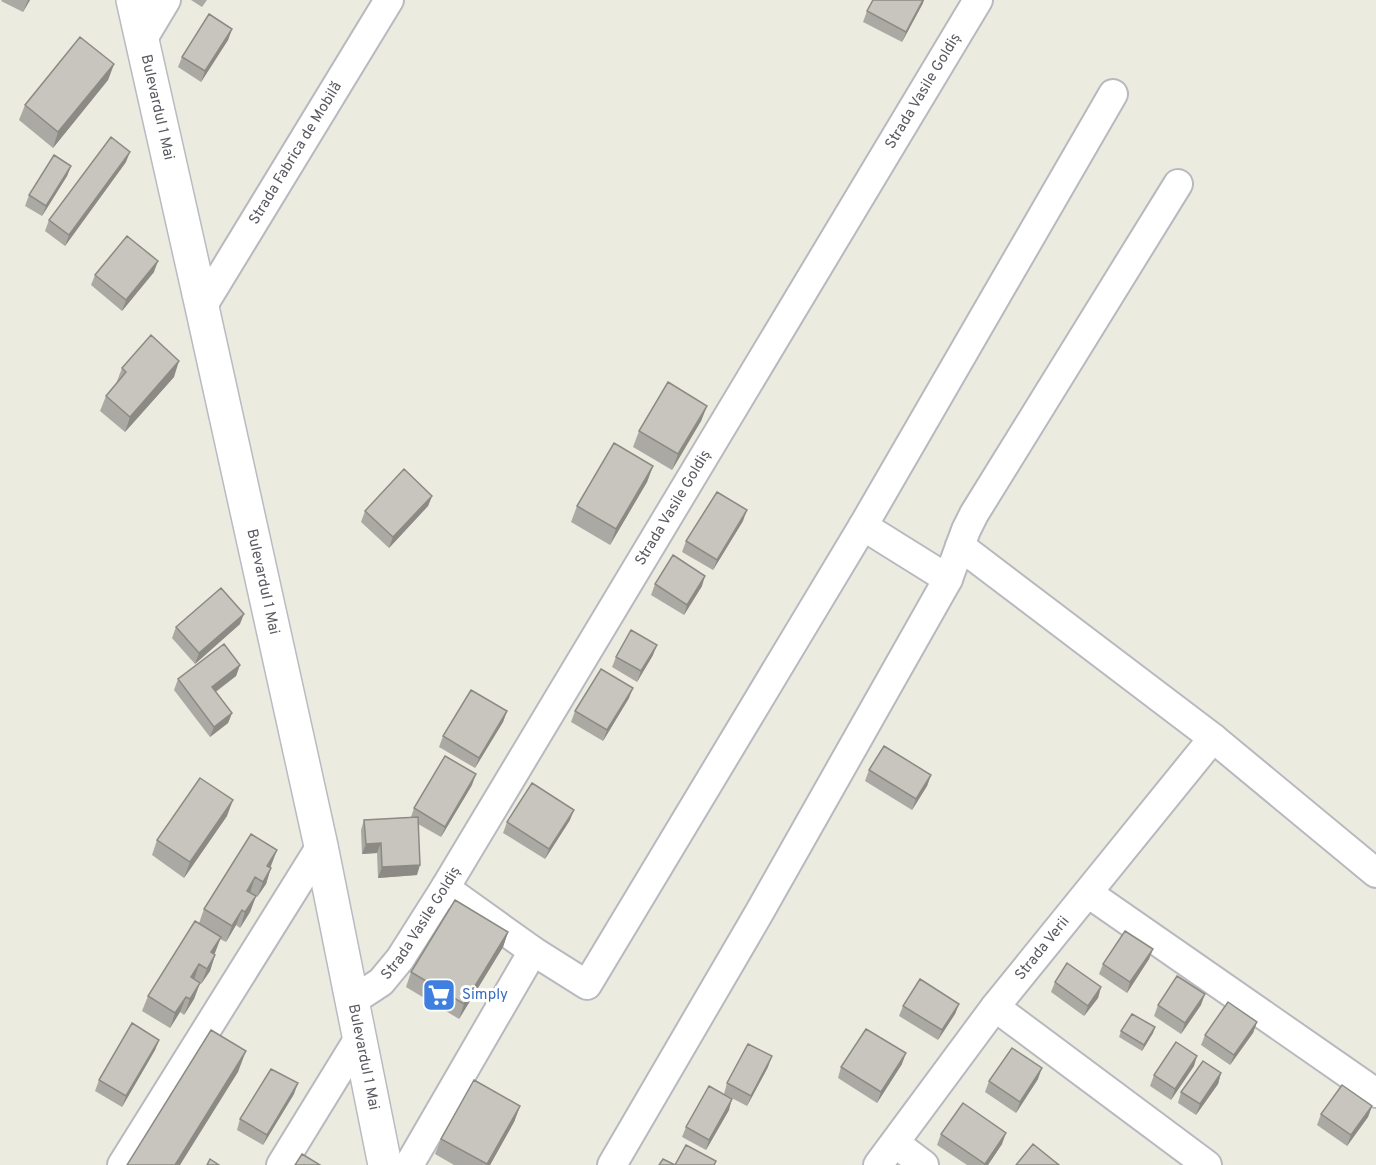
<svg xmlns="http://www.w3.org/2000/svg" width="1376" height="1165" font-family="Overpass,sans-serif">
  <style>
    .lines { fill: none; stroke-linecap: round; stroke-linejoin: round }
    .minor-casing { stroke: #b8b9bf; stroke-width: 32 }
    .secondary-casing { stroke: #b9bbc2; stroke-width: 36 }
    .minor { stroke: #fff; stroke-width: 28 }
    .secondary { stroke: #fff; stroke-width: 33 }
    .wall { fill: #aba9a3 }
    .shaded-wall { fill: #8b8a84 }
    .building { fill: #c7c5bd; stroke: #8b8a84; stroke-width: 1.5 }
    .labels { text-anchor: middle; dominant-baseline: central; stroke-width: 6; stroke-linejoin: round; paint-order: stroke }
    .street-label { font-size: 15px; fill: #595b61; stroke: #fff }
    .shop-label { font-size: 15px; fill: #366cbe; stroke: #fff; text-anchor: start }
  </style>
  <rect width="100%" height="100%" fill="#ecebe0"/>
  <g class="lines">
    <defs>
      <g id="minor">
        <path d="M142 40 166 0"/>
        <path id="s1" d="M202 307 389 0"/>
        <path d="M863 526 948 579"/>
        <path d="M960 546 1213 738 1376 873"/>
        <path d="M445 888 533 951"/>
        <path d="M1088 893 1376 1093"/>
        <path id="s2" d="M352 1001 381 982 400 959 445 888 978 0"/>
        <path d="M995 1007 1207 1165"/>
        <path d="M895 1143 924 1165"/>
        <path d="M122 1165 321 846"/>
        <path d="M281 1165 359 1038"/>
        <path d="M409 1165 533 951 587 985 863 526 1113 94"/>
        <path d="M612 1165 759 913 948 579 966 530 974 514 1178 184"/>
        <path id="s3" d="M878 1165 995 1007 1213 738"/>
      </g>
      <g id="secondary">
        <path id="s4" d="M133 0 202 307 321 846 385 1165"/>
      </g>
    </defs>
    <!-- minor casing -->
    <use href="#minor" class="minor-casing"/>
    <!-- secondary casing -->
    <use href="#secondary" class="secondary-casing"/>
    <!-- minor -->
    <use href="#minor" class="minor"/>
    <!-- secondary -->
    <use href="#secondary" class="secondary"/>
  </g>
  <!-- wall -->
  <path class="wall" d="M2 0H30L23 12 1 1Z
    M191 0H207L202 7Z
    M923 3 902 42 863 22 867 11Z
    M232 29 228 40 201 82 178 67 182 57Z
    M114 64 108 80 53 148 19 120 25 105Z
    M126 162 65 246 45 231 49 220Z
    M71 166 67 176 42 216 25 206 29 195Z
    M154 272 122 311 91 285 95 275Z
    M122 368 174 377 125 432 100 411 106 396 116 384Z
    M707 406 701 421 672 470 633 447 639 431Z
    M653 466 647 482 610 545 571 522 577 506Z
    M432 496 428 506 389 548 361 522 365 511Z
    M743 521 713 570 682 552 686 541Z
    M655 584 702 586 684 615 651 595Z
    M240 624 195 664 172 638 176 627Z
    M653 655 637 682 612 667 616 657Z
    M240 665 236 676 216 692 232 713 228 723 210 737 174 690 178 679Z
    M629 698 603 741 571 722 575 711Z
    M507 711 503 722 475 768 439 747 443 736Z
    M869 770 931 775 927 786 912 810 865 781Z
    M472 785 441 837 418 824 417 875 378 878 377 853 362 854 361 830 364 820 411 817 414 808Z
    M227 816 184 878 152 855 157 840Z
    M570 820 545 859 503 833 507 822Z
    M271 866 266 884 257 897 256 896 250 912 240 928 236 925 226 942 220 939 214 954 215 955 210 971 201 984 200 983 194 999 184 1015 180 1012 170 1028 142 1011 148 996 199 923 204 909Z
    M508 932 503 947 459 1019 406 987 411 972Z
    M1153 949 1149 959 1127 993 1099 974 1103 964Z
    M1055 982 1101 987 1098 998 1084 1016 1051 992Z
    M959 1004 955 1014 938 1040 899 1016 903 1006Z
    M1158 1005H1201L1181 1034 1154 1016Z
    M1257 1022 1253 1033 1230 1065 1201 1045 1205 1035Z
    M1155 1027 1153 1033 1142 1051 1119 1037 1121 1031Z
    M159 1040 155 1050 122 1107 95 1091 99 1080Z
    M902 1064 877 1103 838 1078 841 1067Z
    M1194 1066 1171 1100 1150 1086 1154 1075Z
    M768 1067 747 1106 724 1094 727 1083Z
    M1221 1073 1218 1084 1196 1115 1178 1103 1181 1092Z
    M1038 1079 1016 1113 985 1092 989 1081Z
    M294 1094 263 1145 237 1130 240 1119Z
    M520 1106 514 1122 490 1165H454L435 1154 441 1139Z
    M1372 1106 1368 1117 1347 1146 1317 1125 1321 1114Z
    M729 1110 706 1150 682 1137 686 1127Z
    M941 1134 1002 1144 988 1165H967L937 1145Z"/>
  <!-- shaded-wall -->
  <path class="shaded-wall" d="M28 0H30L23 12Z
    M923 0H924L923 3 902 42 906 32Z
    M232 29 228 40 201 82 205 71Z
    M114 64 108 80 53 148 58 132Z
    M130 152 126 162 65 246 69 235Z
    M71 166 67 176 42 216 46 206Z
    M158 261 154 272 122 311 126 300Z
    M179 361 174 377 125 432 130 417Z
    M707 406 701 421 672 470 678 454Z
    M653 466 647 482 610 545 616 529Z
    M432 496 428 506 389 548 393 537Z
    M747 510 743 521 713 570 717 560Z
    M705 576 702 586 684 615 687 605Z
    M244 614 240 624 195 664 199 653Z
    M657 645 653 655 637 682 641 671Z
    M240 665 236 676 208 697 212 687Z
    M633 688 629 698 603 741 607 730Z
    M507 711 503 722 475 768 479 758Z
    M232 713 228 723 210 737 214 727Z
    M476 774 472 785 441 837 445 827Z
    M931 775 927 786 912 810 916 799Z
    M233 800 227 816 184 878 190 862Z
    M574 810 570 820 545 859 549 849Z
    M381 843 377 853 362 854 366 844Z
    M277 850 271 866 261 882 267 866Z
    M420 865 417 875 378 878 382 867Z
    M271 868 266 884 257 897 263 882Z
    M255 877 250 893 247 891Z
    M256 896 250 912 240 928 245 912Z
    M242 910 236 925 226 942 232 926Z
    M508 932 503 947 459 1019 464 1004Z
    M221 937 215 953 205 968 211 952Z
    M1153 949 1149 959 1127 993 1130 982Z
    M215 955 210 971 201 984 207 969Z
    M199 964 194 980 191 977Z
    M200 983 194 999 184 1015 190 999Z
    M1101 987 1098 998 1084 1016 1088 1006Z
    M1205 994 1201 1005 1181 1034 1185 1023Z
    M186 997 180 1012 170 1028 175 1013Z
    M959 1004 955 1014 938 1040 942 1030Z
    M1257 1022 1253 1033 1230 1065 1234 1055Z
    M1155 1027 1153 1033 1142 1051 1144 1045Z
    M159 1040 155 1050 122 1107 126 1096Z
    M246 1051 238 1072 180 1165H175Z
    M906 1053 902 1064 877 1103 881 1092Z
    M772 1056 768 1067 747 1106 751 1096Z
    M1197 1056 1194 1066 1171 1100 1175 1089Z
    M1042 1068 1038 1079 1016 1113 1020 1102Z
    M1221 1073 1218 1084 1196 1115 1200 1104Z
    M298 1083 294 1094 263 1145 267 1135Z
    M732 1099 729 1110 706 1150 709 1140Z
    M520 1106 514 1122 490 1165H487Z
    M1372 1106 1368 1117 1347 1146 1351 1135Z
    M1006 1133 1002 1144 988 1165H984Z"/>
  <!-- building -->
  <path class="building" d="M873 0H923L906 32 867 11Z
    M209 14 232 29 205 71 182 57Z
    M80 37 114 64 58 132 25 105Z
    M111 137 130 152 69 235 49 220Z
    M54 155 71 166 46 206 29 195Z
    M127 236 158 261 126 300 95 275Z
    M151 335 179 361 130 417 106 396 126 372 122 368Z
    M668 382 707 406 678 454 639 431Z
    M614 443 653 466 616 529 577 506Z
    M404 469 432 496 393 537 365 511Z
    M717 492 747 510 717 560 686 541Z
    M673 555 705 576 687 605 655 584Z
    M221 588 244 614 199 653 176 627Z
    M631 630 657 645 641 671 616 657Z
    M224 644 240 665 212 687 232 713 214 727 178 679Z
    M601 669 633 688 607 730 575 711Z
    M471 690 507 711 479 758 443 736Z
    M884 746 931 775 916 799 869 770Z
    M445 756 476 774 445 827 414 808Z
    M200 778 233 800 190 862 157 840Z
    M532 783 574 810 549 849 507 822Z
    M418 817 420 865 382 867 381 843 366 844 364 820Z
    M251 834 277 850 267 866 271 868 263 882 255 877 247 891 256 896 245 912 242 910 232 926 204 909Z
    M455 900 508 932 464 1004 411 972Z
    M195 921 221 937 211 952 215 955 207 969 199 964 191 977 200 983 190 999 186 997 175 1013 148 996Z
    M1125 931 1153 949 1130 982 1103 964Z
    M1067 963 1101 987 1088 1006 1055 982Z
    M1177 976 1205 994 1185 1023 1158 1005Z
    M920 979 959 1004 942 1030 903 1006Z
    M1228 1002 1257 1022 1234 1055 1205 1035Z
    M1132 1014 1155 1027 1144 1045 1121 1031Z
    M132 1023 159 1040 126 1096 99 1080Z
    M866 1029 906 1053 881 1092 841 1067Z
    M211 1030 246 1051 175 1165H127Z
    M1176 1042 1197 1056 1175 1089 1154 1075Z
    M748 1044 772 1056 751 1096 727 1083Z
    M1012 1048 1042 1068 1020 1102 989 1081Z
    M1203 1061 1221 1073 1200 1104 1181 1092Z
    M271 1069 298 1083 267 1135 240 1119Z
    M474 1080 520 1106 487 1164 441 1139Z
    M1342 1085 1372 1106 1351 1135 1321 1114Z
    M709 1086 732 1099 709 1140 686 1127Z
    M963 1103 1006 1133 985 1164 941 1134Z
    M1033 1144 1059 1165H1016Z
    M686 1145 716 1161 714 1165H675Z
    M302 1154 320 1165H295Z
    M210 1159 219 1165H207Z
    M663 1159 675 1165H659Z"/>
  <!-- icons -->
  <defs>
    <symbol id="supermarket-square" viewBox="-11 -11 22 22"><rect x="-9" y="-9" width="18" height="18" rx="4" fill="#3f7fe0" stroke="#fff"/><path d="M-6-5.5h2.5l.6 2H6L4.5 2H-2.5L-4.4-4H-6ZM-1.5 3.2a1.3 1.3 0 1 0 .1 0ZM3 3.2a1.3 1.3 0 1 0 .1 0Z" fill="#fff"/></symbol>
  </defs>
  <g fill-rule="evenodd">
    <use href="#supermarket-square" x="420" y="976" width="38" height="38"/>
  </g>
  <g class="labels">
    <!-- street labels -->
    <g class="street-label">
      <text stroke="none"><textPath href="#s2" startOffset="1078">Strada Vasile Goldiș</textPath></text>
      <text stroke="none"><textPath href="#s4" startOffset="110">Bulevardul 1 Mai</textPath></text>
      <text stroke="none"><textPath href="#s1" startOffset="180">Strada Fabrica de Mobilă</textPath></text>
      <text stroke="none"><textPath href="#s2" startOffset="592">Strada Vasile Goldiș</textPath></text>
      <text stroke="none"><textPath href="#s4" startOffset="596">Bulevardul 1 Mai</textPath></text>
      <text stroke="none"><textPath href="#s2" startOffset="106">Strada Vasile Goldiș</textPath></text>
      <text stroke="none"><textPath href="#s3" startOffset="272">Strada Verii</textPath></text>
      <text stroke="none"><textPath href="#s4" startOffset="1082">Bulevardul 1 Mai</textPath></text>
    </g>
    <!-- shop labels -->
    <g class="shop-label">
      <text x="462" y="995">Simply</text>
    </g>
  </g>
</svg>
